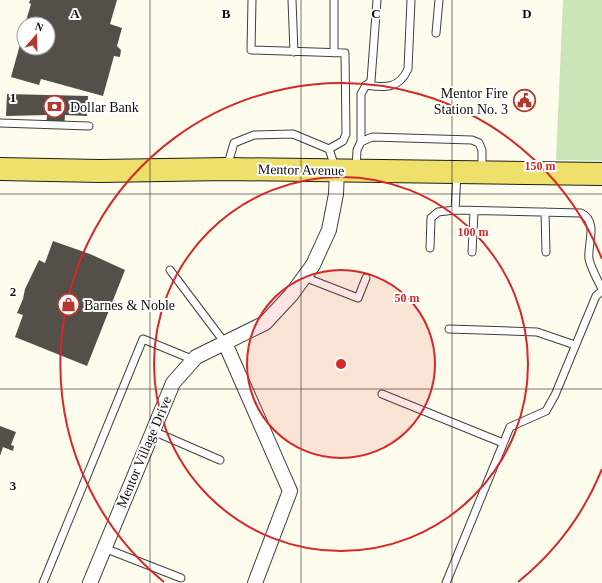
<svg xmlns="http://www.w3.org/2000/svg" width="602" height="583" font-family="'Times New Roman',serif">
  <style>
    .green { fill: #cae6b9 }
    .building { fill: #544f49 }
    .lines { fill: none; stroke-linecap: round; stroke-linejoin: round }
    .lane-casing { stroke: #3f3f3f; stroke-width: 9 }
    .street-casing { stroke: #3f3f3f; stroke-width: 16 }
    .primary-casing { stroke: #1d1d1d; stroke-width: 24 }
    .lane { stroke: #fff; stroke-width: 7 }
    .street { stroke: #fff; stroke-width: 14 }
    .primary { stroke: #efe06b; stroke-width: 22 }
    .grid { fill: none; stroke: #0c0c0c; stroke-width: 1; stroke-opacity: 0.55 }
    .ring { fill: none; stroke: #d62828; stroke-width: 2 }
    .labels { text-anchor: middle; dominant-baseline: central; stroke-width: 4; stroke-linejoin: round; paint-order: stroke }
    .poi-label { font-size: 14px; fill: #0c0c0c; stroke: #fff; text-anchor: start }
    .street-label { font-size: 14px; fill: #0c0c0c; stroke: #fff }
    .grid-label { font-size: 13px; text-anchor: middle; font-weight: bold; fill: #0c0c0c; stroke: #fff; stroke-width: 4; stroke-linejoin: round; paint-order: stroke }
    .centre { fill: #d62828; stroke: #fff; stroke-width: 2 }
    .ring-label { font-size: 12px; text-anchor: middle; font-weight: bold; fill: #d62828; stroke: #fff; stroke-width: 4; stroke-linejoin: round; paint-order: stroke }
  </style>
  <rect width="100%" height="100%" fill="#fefded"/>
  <!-- green -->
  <path class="green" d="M563 0H602V161L556 160Z"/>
  <!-- building -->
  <path class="building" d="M30 0H117L110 24 122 28 117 46 121 50 120 57 114 56 103 96 41 79 39 85 11 77 24 30V48H48V24H25L31 4 29 3Z
    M7 94 88 96 87 116 65 115 64 129 46 128 47 115 6 116Z
    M53 241 90 254 125 270 87 366 15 337 23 315 17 313 23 299 25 289 39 260 45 263Z
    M0 426 16 432 11 445 14 446 13 451 3 447 0 456Z"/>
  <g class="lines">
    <defs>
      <path id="lane" d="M252 0 251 50 345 53 346 134 343 141 329 149
        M292 0 294 52
        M334 0V53
        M436 33 439 0
        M366 85C385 88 399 89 408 69L411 0
        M0 123 89 126
        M361 142V94L365 87 371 81 377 0
        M227 167 234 143 254 135 293 134 329 149 335 167
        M356 168 357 150 361 142 372 137 472 140 479 143 482 150V171
        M457 174 455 210 581 213C599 222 587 244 589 259 591 268 598 281 602 289
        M545 212 546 252
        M430 248 431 218 438 212 455 210
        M472 252 474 212
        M170 270 225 343
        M304 277 358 298 366 278
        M449 329 537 332 575 345
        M382 394 503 443
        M153 431 220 460
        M104 548 181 578
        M43 583 143 339 194 360
        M446 583 510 427 546 411 555 395 596 296 602 291"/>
      <path id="street" d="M225 343 290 491 255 583
        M90 583 173 383 196 357 265 323 291 295 313 265 329 230 336 194 337 170"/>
      <path id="primary" d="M0 169 100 171 227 169 602 174"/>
    </defs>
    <!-- lane casing -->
    <use href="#lane" class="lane-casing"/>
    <!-- street casing -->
    <use href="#street" class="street-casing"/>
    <!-- primary casing -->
    <use href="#primary" class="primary-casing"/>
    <!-- lane -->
    <use href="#lane" class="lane"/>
    <!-- street -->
    <use href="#street" class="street"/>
    <!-- primary -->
    <use href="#primary" class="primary"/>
  </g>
  <!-- grid -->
  <path class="grid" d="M150 0V583M301 0V583M452 0V583M0 194H602M0 389H602"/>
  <!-- distance rings -->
  <circle cx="341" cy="364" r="94" fill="#d62828" fill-opacity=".12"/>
  <g class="ring">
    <circle cx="341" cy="364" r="94"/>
    <circle cx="341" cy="364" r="187"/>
    <path d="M602 469A281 281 0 0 1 518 582M164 582A281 281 0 1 1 602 259"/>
  </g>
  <!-- icons -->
  <defs>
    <symbol id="civic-ring" viewBox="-11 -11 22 22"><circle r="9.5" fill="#fff" stroke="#b3392e" stroke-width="1.5"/><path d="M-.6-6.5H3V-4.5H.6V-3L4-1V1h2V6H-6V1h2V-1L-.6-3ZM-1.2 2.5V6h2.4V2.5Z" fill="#b3392e"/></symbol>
    <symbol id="bank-ring" viewBox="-11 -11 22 22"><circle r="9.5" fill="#fff" stroke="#b3392e" stroke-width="1.5"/><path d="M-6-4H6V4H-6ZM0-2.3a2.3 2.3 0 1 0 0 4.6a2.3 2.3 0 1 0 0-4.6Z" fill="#b3392e"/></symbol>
    <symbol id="shop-ring" viewBox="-11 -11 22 22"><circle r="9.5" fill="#fff" stroke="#b3392e" stroke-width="1.5"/><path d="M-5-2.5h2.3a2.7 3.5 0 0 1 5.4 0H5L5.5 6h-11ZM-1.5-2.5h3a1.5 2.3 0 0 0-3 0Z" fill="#b3392e"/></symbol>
  </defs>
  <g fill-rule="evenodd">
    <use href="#civic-ring" x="512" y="88" width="25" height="25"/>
    <use href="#bank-ring" x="42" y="94" width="25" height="25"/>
    <use href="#shop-ring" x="56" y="292" width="25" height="25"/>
  </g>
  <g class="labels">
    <!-- poi labels -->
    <g class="poi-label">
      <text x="508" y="93" text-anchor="end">Mentor Fire<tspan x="508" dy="16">Station No. 3</tspan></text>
      <text x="70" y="107">Dollar Bank</text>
      <text x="84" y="305">Barnes &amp; Noble</text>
    </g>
    <!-- street labels -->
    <g class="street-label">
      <text transform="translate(301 170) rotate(1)">Mentor Avenue</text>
      <text transform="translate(144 452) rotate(-67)">Mentor Village Drive</text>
    </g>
  </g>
  <g class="grid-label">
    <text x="75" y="18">A</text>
    <text x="226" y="18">B</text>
    <text x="376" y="18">C</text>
    <text x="527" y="18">D</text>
    <text x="13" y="102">1</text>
    <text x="13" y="296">2</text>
    <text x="13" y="490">3</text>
  </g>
  <circle cx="341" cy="364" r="6" class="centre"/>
  <g class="ring-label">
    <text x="540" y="170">150 m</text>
    <text x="473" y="236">100 m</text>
    <text x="407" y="302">50 m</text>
  </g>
  <!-- north arrow -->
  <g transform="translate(36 36) rotate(20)"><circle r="19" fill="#ffffff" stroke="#9e9e9e"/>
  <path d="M0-3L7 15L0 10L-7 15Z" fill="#b3392e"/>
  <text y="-6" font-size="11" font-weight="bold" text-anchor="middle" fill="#0c0c0c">N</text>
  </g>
</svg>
